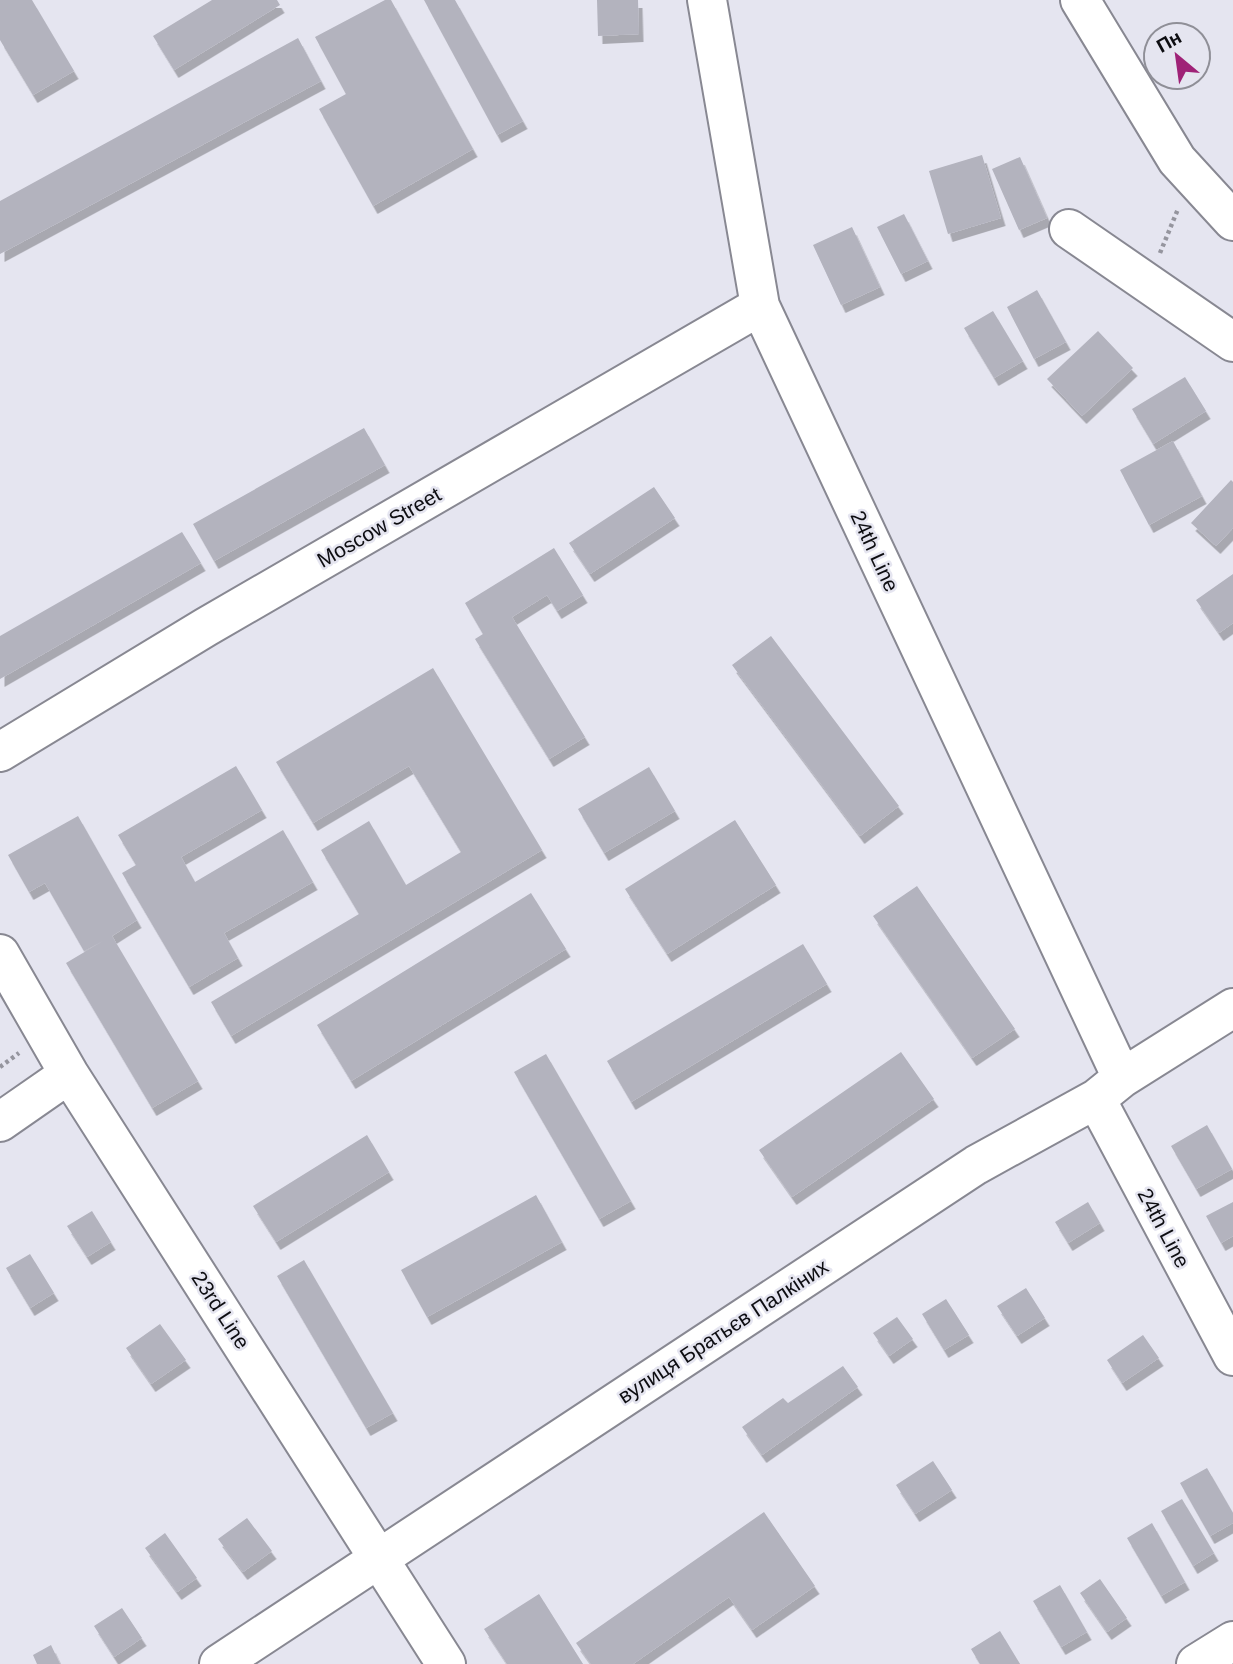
<svg xmlns="http://www.w3.org/2000/svg" width="1233" height="1664" font-family="Arial,sans-serif">
  <style>
    .building { fill: #b3b3be; filter: url(#shadow) }
    .lines { fill: none; stroke-linecap: round; stroke-linejoin: round }
    .minor-casing { stroke: #888892; stroke-width: 42 }
    .path { stroke: #95959e; stroke-width: 4.5; stroke-dasharray: 3.5 3.5; stroke-linecap: butt }
    .minor { stroke: #fff; stroke-width: 38 }
    .labels { text-anchor: middle; dominant-baseline: central; stroke-width: 5; stroke-linejoin: round; paint-order: stroke }
    .street-label { font-size: 21px; fill: #0d0d11; stroke: #e5e5f0 }
  </style>
  <defs>
    <filter id="shadow"><feDropShadow dx="4.5" dy="8" stdDeviation="0" flood-color="#0004"/></filter>
  </defs>
  <rect width="100%" height="100%" fill="#e5e5f0"/>
  <!-- building -->
  <path class="building" d="M0 0H32L74 71 33 95 0 40Z
    M212 0H277L280 5 174 70 153 36Z
    M385 0H391L473 149 373 206 319 109 346 94 315 37Z
    M424 0H455L523 121 497 135Z
    M597 0H638L639 34 598 36Z
    M298 38 321 81 0 254V201Z
    M982 155 1001 218 948 234 929 171Z
    M1020 157 1047 218 1019 230 992 169Z
    M904 214 928 261 901 274 877 227Z
    M852 227 880 287 841 305 813 245Z
    M1037 290 1066 342 1034 359 1007 307Z
    M993 311 1023 361 994 378 964 328Z
    M1098 331 1133 368 1082 416 1047 379Z
    M1185 377 1206 411 1153 444 1132 409Z
    M364 428 385 465 214 561 193 524Z
    M1173 441 1202 496 1149 525 1120 470Z
    M1231 480 1233 482V528L1216 546 1191 523Z
    M654 487 675 518 590 574 569 543Z
    M182 532 201 563 0 679V636Z
    M554 548 583 595 557 611 547 595 512 617 585 737 549 759 475 639 483 634 465 603Z
    M1233 574V623L1219 633 1196 600Z
    M771 636 899 806 860 836 732 665Z
    M433 668 542 850 231 1036 211 1002 359 914 321 850 369 821 406 885 461 852 409 766 313 823 276 762Z
    M236 766 262 810 181 857 195 882 283 830 313 882 224 933 238 958 189 987 122 873 136 865 118 835Z
    M649 767 675 811 604 853 578 809Z
    M78 816 137 920 112 936 198 1081 152 1108 66 963 103 941 84 951 45 883 29 892 8 855Z
    M735 820 776 885 667 954 625 889Z
    M917 886 1015 1029 972 1058 873 916Z
    M531 893 566 949 351 1081 317 1025Z
    M803 944 827 984 631 1102 607 1061Z
    M901 1052 934 1099 792 1197 759 1150Z
    M546 1054 631 1201 599 1219 514 1072Z
    M1207 1125 1232 1169 1196 1189 1171 1146Z
    M367 1135 389 1172 276 1242 253 1206Z
    M536 1195 562 1242 427 1317 401 1270Z
    M1088 1202 1100 1223 1068 1243 1055 1222Z
    M1233 1202V1236L1221 1243 1206 1216Z
    M92 1211 111 1242 87 1257 67 1226Z
    M30 1254 54 1293 30 1308 6 1268Z
    M304 1260 393 1413 366 1428 277 1276Z
    M1026 1288 1045 1318 1017 1336 997 1306Z
    M946 1299 969 1335 944 1350 922 1314Z
    M897 1317 913 1339 889 1356 873 1333Z
    M160 1324 186 1360 151 1384 126 1348Z
    M1143 1335 1159 1358 1122 1383 1107 1360Z
    M843 1366 858 1387 762 1455 742 1427 783 1398 788 1403Z
    M933 1461 952 1490 915 1514 896 1485Z
    M1207 1468 1233 1513V1523L1210 1536 1180 1483Z
    M1182 1499 1214 1553 1193 1566 1161 1511Z
    M764 1512 815 1586 752 1630 729 1597 633 1664H591L576 1643Z
    M247 1518 272 1551 243 1572 218 1539Z
    M1152 1523 1185 1582 1161 1596 1127 1538Z
    M165 1533 197 1578 177 1592 145 1548Z
    M1100 1579 1127 1618 1107 1632 1080 1593Z
    M1060 1585 1087 1632 1061 1647 1033 1601Z
    M539 1594 583 1664H507L484 1629Z
    M122 1608 142 1638 114 1657 94 1626Z
    M1000 1631 1020 1664H980L971 1649Z
    M51 1645 60 1664H37L33 1655Z"/>
  <g class="lines">
    <defs>
      <path id="minor" d="M707 0 760 306 1122 1078
        M1080 0 1177 160 1233 221
        M1069 229 1233 342
        M0 752 206 627 760 306
        M0 954 69 1074 446 1664
        M1096 1099 1233 1356
        M0 1122 69 1074
        M219 1664 976 1165 1096 1099 1122 1078 1233 1008
        M1196 1664 1233 1641"/>
    </defs>
    <!-- minor casing -->
    <use href="#minor" class="minor-casing"/>
    <!-- path -->
    <path class="path" d="M1160 253 1178 209
      M0 1067 19 1053"/>
    <!-- minor -->
    <use href="#minor" class="minor"/>
  </g>
  <g class="labels">
    <!-- street labels -->
    <g class="street-label">
      <text transform="translate(379 527) rotate(-30)">Moscow Street</text>
      <text transform="translate(875 551) rotate(65)">24th Line</text>
      <text transform="translate(1164 1228) rotate(62)">24th Line</text>
      <text transform="translate(221 1310) rotate(57)">23rd Line</text>
      <text transform="translate(723 1331) rotate(-33)">вулиця Братьєв Палкіних</text>
    </g>
  </g>
  <!-- north arrow -->
  <g transform="translate(1177 56) rotate(331)"><circle r="33" fill="#e5e5f0" stroke="#8f8f97" stroke-width="2"/>
  <path d="M0-5L12 26L0 18L-12 26Z" fill="#9f2277"/>
  <text y="-10" font-size="19" font-weight="bold" text-anchor="middle" fill="#0d0d11">Пн</text>
  </g>
</svg>
